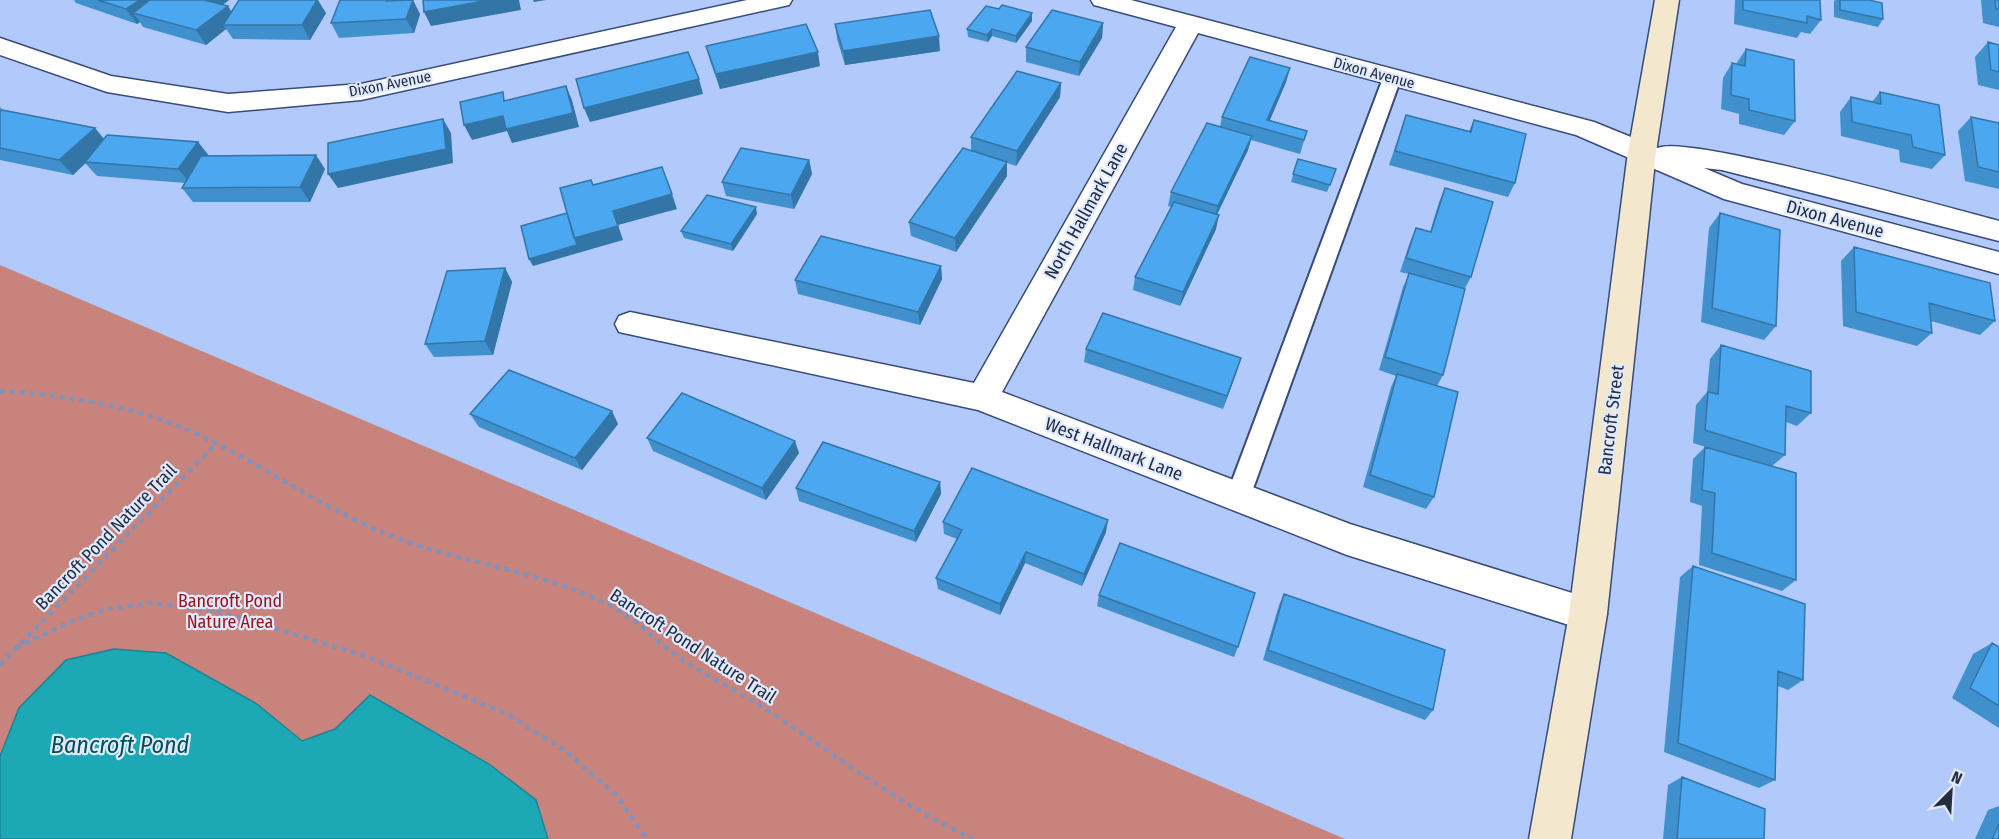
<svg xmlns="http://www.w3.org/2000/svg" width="1999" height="839" font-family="'Fira Sans Condensed',sans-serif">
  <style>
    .green { fill: #c8837d }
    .water { fill: #1ca8b5; stroke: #1e8392; stroke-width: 1.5 }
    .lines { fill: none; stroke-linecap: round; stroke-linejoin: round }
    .lane-casing { stroke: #394c77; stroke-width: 4 }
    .street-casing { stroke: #394c77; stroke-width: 3 }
    .secondary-casing { stroke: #394c77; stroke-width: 3 }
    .path { stroke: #8092ba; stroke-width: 4.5; stroke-dasharray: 5 5; stroke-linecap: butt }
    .lane { fill: #fff; fill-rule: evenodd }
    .street { fill: #fff; fill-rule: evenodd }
    .secondary { fill: #f3e8ce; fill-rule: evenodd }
    .wall { fill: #4090ce }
    .shaded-wall { fill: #3475a7 }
    .building { fill: #4ba7ef; stroke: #3475a7; stroke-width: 1.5 }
    .labels { text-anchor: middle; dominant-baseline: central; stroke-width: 4.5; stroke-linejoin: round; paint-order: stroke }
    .far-street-label { font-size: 15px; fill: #242d40; stroke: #e0eafe }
    .street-label { font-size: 18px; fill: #242d40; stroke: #e0eafe }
    .park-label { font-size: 18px; fill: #99111b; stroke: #e0eafe }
    .near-water-label { font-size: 24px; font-style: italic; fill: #015057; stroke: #e0eafe }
  </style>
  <rect width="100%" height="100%" fill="#b1c9fb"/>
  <!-- green -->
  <path class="green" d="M0 265 1345 839H0Z"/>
  <!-- water -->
  <path class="water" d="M114 649 166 653 257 704 302 741 335 729 370 695 489 764 536 800 548 839H0V756L19 708 66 660Z"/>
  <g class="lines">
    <defs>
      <path id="lane" d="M1392 72 1398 74 1401 78 1250 497 1246 504 1238 507 1230 504 1226 497 1383 78 1386 74Z"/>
      <path id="street" d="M747 0H792L789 5 780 7 361 100 228 112 107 92 0 55V38L111 76 228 94 361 84Z
        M1091 0H1131L1200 18 1594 122 1658 148C1686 134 1950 208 1999 221V241L1722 170 1704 168 1742 184 1999 252V274L1724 199 1576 135 1198 33 1002 392 1350 524 1601 602 1607 614 1601 626 1588 631 1347 555 978 410 619 332 615 324 619 316 630 312 974 383 1176 27 1094 5Z"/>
      <path id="secondary" d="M1655 0H1679L1656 152 1607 614 1571 839H1529L1569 614 1628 152Z"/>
    </defs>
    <!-- lane casing -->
    <use href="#lane" class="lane-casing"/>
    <!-- street casing -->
    <use href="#street" class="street-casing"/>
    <!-- secondary casing -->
    <use href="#secondary" class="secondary-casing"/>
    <!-- path -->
    <path class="path" d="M0 391C69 396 137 406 201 436 265 466 323 509 389 535 463 565 546 570 616 609 639 622 656 641 677 656 705 676 737 690 766 709 834 754 898 804 973 839
      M16 648 74 620 109 609 150 603 217 611 287 632 368 657 507 714 563 749 616 795 647 839
      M0 665 216 444"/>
    <!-- lane -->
    <use href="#lane" class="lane"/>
    <!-- street -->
    <use href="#street" class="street"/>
    <!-- secondary -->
    <use href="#secondary" class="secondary"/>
  </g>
  <!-- wall -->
  <path class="wall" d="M74 0H229L222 5 231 12 326 13 310 40 233 39 226 29 206 45 143 27 140 22 137 24 76 3Z
    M349 0H390L420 14 414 33 339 38 331 23Z
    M1735 0H1820L1821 20 1810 34 1801 32 1797 38 1734 24Z
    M1835 0H1869L1883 19 1878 27 1834 17V1Z
    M1981 0H1999V27L1983 23Z
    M999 9 1032 13V21L1016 43 992 36 988 42 968 37 967 29Z
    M1103 23 1102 38 1079 76 1026 62V47Z
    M835 24 940 51 845 65 837 39Z
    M1988 42 1999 45V90L1978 85 1975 57Z
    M706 46 820 66 720 89 710 61Z
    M1746 49 1795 121 1784 135 1739 124V114L1721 109 1723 78 1732 63 1736 64Z
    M1290 68 1286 82 1270 120 1307 131 1300 154 1251 140 1248 150 1217 215 1216 229 1180 306 1133 290 1135 277 1171 207 1168 206 1171 192 1220 127 1222 117Z
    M1061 83 1060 97 1016 166 1007 163V176L956 252 911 236 909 222 971 151V137Z
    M1880 92 1945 155 1932 169 1900 162 1899 150 1841 136 1840 112 1851 97 1872 102Z
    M0 107 3 110 95 128 104 139 198 142 209 156 325 169 310 202H193L182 188 185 183 97 176 85 163 73 175 0 160Z
    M1406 115 1469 131 1474 120 1515 183 1508 197 1389 165Z
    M1971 117 1999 123V189L1965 181 1958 131Z
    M1298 159 1336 169 1327 192 1291 182Z
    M809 160 812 174 794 209 726 196 722 182Z
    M1445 188 1471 277 1464 290 1443 375 1437 386 1434 497 1426 509 1363 487 1391 387 1396 376 1379 370 1403 287 1409 274 1400 272 1410 242 1416 228 1430 232 1439 202Z
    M1720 213 1776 326 1764 340 1701 322 1709 228Z
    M757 214 733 251 684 238 681 231Z
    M1854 247 1995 321 1980 335 1931 321 1932 333 1917 346 1843 326 1841 261Z
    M941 266 942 279 920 325 798 294 795 280Z
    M505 268 512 282 493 355 434 357 425 344Z
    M1721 345 1811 413 1797 426 1786 422 1785 455 1772 466 1796 580 1782 591 1699 565 1702 506 1690 502 1693 459 1705 447 1709 448 1693 443 1696 405 1707 392 1710 359Z
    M1086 349 1237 371 1223 409 1084 362Z
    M470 414 618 424 582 470 479 427Z
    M647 438 799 453 766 500 653 451Z
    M940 482 941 494 916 542 799 501 796 488Z
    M943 522 1106 532 1082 586 1025 563 1000 615 938 589 936 578 957 539 944 534Z
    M1693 566 1803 680 1788 690 1778 686 1775 780 1759 788 1664 752 1680 577Z
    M1284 594 1433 710 1425 720 1263 660 1279 605Z
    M1099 595 1238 647 1234 657 1097 606Z
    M1992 643 1999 647V728L1952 698 1973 654Z
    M1682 777 1764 839H1663L1668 785Z
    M1999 806V839H1975L1988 810Z"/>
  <!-- shaded-wall -->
  <path class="shaded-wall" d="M140 0H172L133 13 140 22 137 24 126 9Z
    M202 0H229L211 14Z
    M305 0H318L326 13 310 40 302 25Z
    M413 0 420 14 414 33 406 19Z
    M489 0H519L521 10 431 26 424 12Z
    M533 0H546L534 2Z
    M228 6 237 21 223 25 226 29 206 45 196 30Z
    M1032 13V21L1016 43V36Z
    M1103 23 1102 38 1079 76 1080 62Z
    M992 29V36L988 42 987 35Z
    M939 36 940 51 845 65 843 51Z
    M818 52 820 66 720 89 716 74Z
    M1290 68 1286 82 1266 129 1267 120Z
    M699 79 703 94 590 122 584 108Z
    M1061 83 1060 97 1016 166 1017 151Z
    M566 86 572 100 579 127 512 143 507 131 472 140 464 125Z
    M443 119 451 133 453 163 338 188 328 174Z
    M95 128 107 143 73 175 59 160Z
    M1252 136 1248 150 1214 220 1218 206Z
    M198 142 209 156 190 183 178 169Z
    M316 155 325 169 310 202 300 187Z
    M809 160 812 174 794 209 791 195Z
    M1007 162V176L956 252 955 238Z
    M672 194 677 209 618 225 623 240 533 266 529 259 574 238 613 211Z
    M756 207 757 214 733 251 731 244Z
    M1219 215 1216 229 1180 306 1183 292Z
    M941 266 942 279 920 325 918 312Z
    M505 268 512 282 493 355 485 341Z
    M1241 358 1237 371 1223 409 1227 396Z
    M612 411 618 424 582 470 575 458Z
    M795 441 799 453 766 500 762 488Z
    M940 482 941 494 916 542 914 531Z
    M1108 520 1106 532 1082 586 1084 574Z
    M1026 552 1025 563 1000 615V604Z"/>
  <!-- building -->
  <path class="building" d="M98 0H140L126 9Z
    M150 0H204L228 6 196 30 133 13Z
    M239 0H317L302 25H223Z
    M340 0H388L387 1 413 0 406 19 331 23Z
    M423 0H489L424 12Z
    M1743 0H1820L1821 20 1807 16V23L1743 10Z
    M1840 0H1869L1882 3 1883 19 1840 10Z
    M1995 0H1999V9H1996Z
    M1002 5 1032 13 1016 36 992 29 987 35 967 29 986 6 999 9Z
    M930 10 939 36 843 51 835 24Z
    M1052 10 1103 23 1080 62 1026 47Z
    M806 24 818 52 716 74 706 46Z
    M1988 42 1999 45V72L1991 70Z
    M1746 49 1794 60 1795 121 1749 110V99L1731 95 1732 63 1745 66Z
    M688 52 699 79 584 108 576 79Z
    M1250 57 1290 68 1267 120 1307 131 1304 140 1222 117Z
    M1017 71 1061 83 1017 151 971 137Z
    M566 86 573 113 506 129 503 116 464 125 460 102 503 92 504 101Z
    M1880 92 1939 105 1945 155 1913 147 1911 135 1852 122 1851 97 1881 104Z
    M2 110 95 128 59 160 0 148V112Z
    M1406 115 1471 132 1474 120 1526 134 1515 183 1395 151Z
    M1971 117 1999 123V172L1978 167Z
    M443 119 446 149 328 174V143Z
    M1207 123 1252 136 1218 206 1171 192Z
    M107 135 198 142 178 169 85 162Z
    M741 148 809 160 791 195 722 182Z
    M963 148 1007 162 955 238 909 222Z
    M316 155 300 187 182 188 201 156Z
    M1298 159 1336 169 1330 185 1293 174Z
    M662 167 672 194 613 211 618 226 574 238 560 188 591 180 593 185Z
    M1445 188 1493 202 1471 277 1406 258 1416 228 1431 232Z
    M707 195 756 207 731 244 681 231Z
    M1174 202 1219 215 1183 292 1135 277Z
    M567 213 577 245 529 259 521 226Z
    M1720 213 1780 230 1776 326 1712 308Z
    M821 236 941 266 918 312 795 280Z
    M1854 247 1990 283 1995 321 1929 303 1932 333 1856 312Z
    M505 268 485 341 425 344 447 271Z
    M1409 273 1465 289 1443 375 1385 357Z
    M1103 313 1241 358 1227 396 1086 349Z
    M1721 345 1811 371V413L1786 406 1785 455 1705 430 1708 392 1718 394Z
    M509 370 612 411 575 458 470 414Z
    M1397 374 1458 392 1434 497 1370 475Z
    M682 393 795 441 762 488 647 438Z
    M823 442 940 482 914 531 796 488Z
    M1705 447 1796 473V580L1712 553 1715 493 1702 490Z
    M972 468 1108 520 1084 574 1026 552 1000 604 936 578 962 530 943 522Z
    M1120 543 1255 593 1238 647 1099 595Z
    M1693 566 1805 604 1803 680 1778 671 1775 780 1678 743Z
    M1284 594 1445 650 1433 710 1268 650Z
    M1992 643 1999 647V706L1970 688Z
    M1682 777 1765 809 1764 839H1677Z
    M1999 824V839H1992Z"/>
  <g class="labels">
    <!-- far-street labels -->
    <g class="far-street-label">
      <text transform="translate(1374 73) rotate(15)">Dixon Avenue</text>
      <text transform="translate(390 84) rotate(-11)">Dixon Avenue</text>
    </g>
    <!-- street labels -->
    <g class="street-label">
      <text transform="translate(1086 211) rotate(-61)">North Hallmark Lane</text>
      <text transform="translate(1835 219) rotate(15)">Dixon Avenue</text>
      <text transform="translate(1611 420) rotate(-83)">Bancroft Street</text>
      <text transform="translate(1114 449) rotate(21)">West Hallmark Lane</text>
      <text transform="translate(106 537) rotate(-46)">Bancroft Pond Nature Trail</text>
      <text transform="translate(693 646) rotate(33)">Bancroft Pond Nature Trail</text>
    </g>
    <!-- park labels -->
    <g class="park-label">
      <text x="230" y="601">Bancroft Pond<tspan x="230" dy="21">Nature Area</tspan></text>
    </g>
    <!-- near-water labels -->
    <g class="near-water-label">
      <text x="120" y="745">Bancroft Pond</text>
    </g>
  </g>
  <!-- north arrow -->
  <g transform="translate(1951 791) rotate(24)" stroke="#e0eafe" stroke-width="4.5" paint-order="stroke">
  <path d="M0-4.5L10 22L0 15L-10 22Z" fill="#242d40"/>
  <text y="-9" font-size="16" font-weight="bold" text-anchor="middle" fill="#242d40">N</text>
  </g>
</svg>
